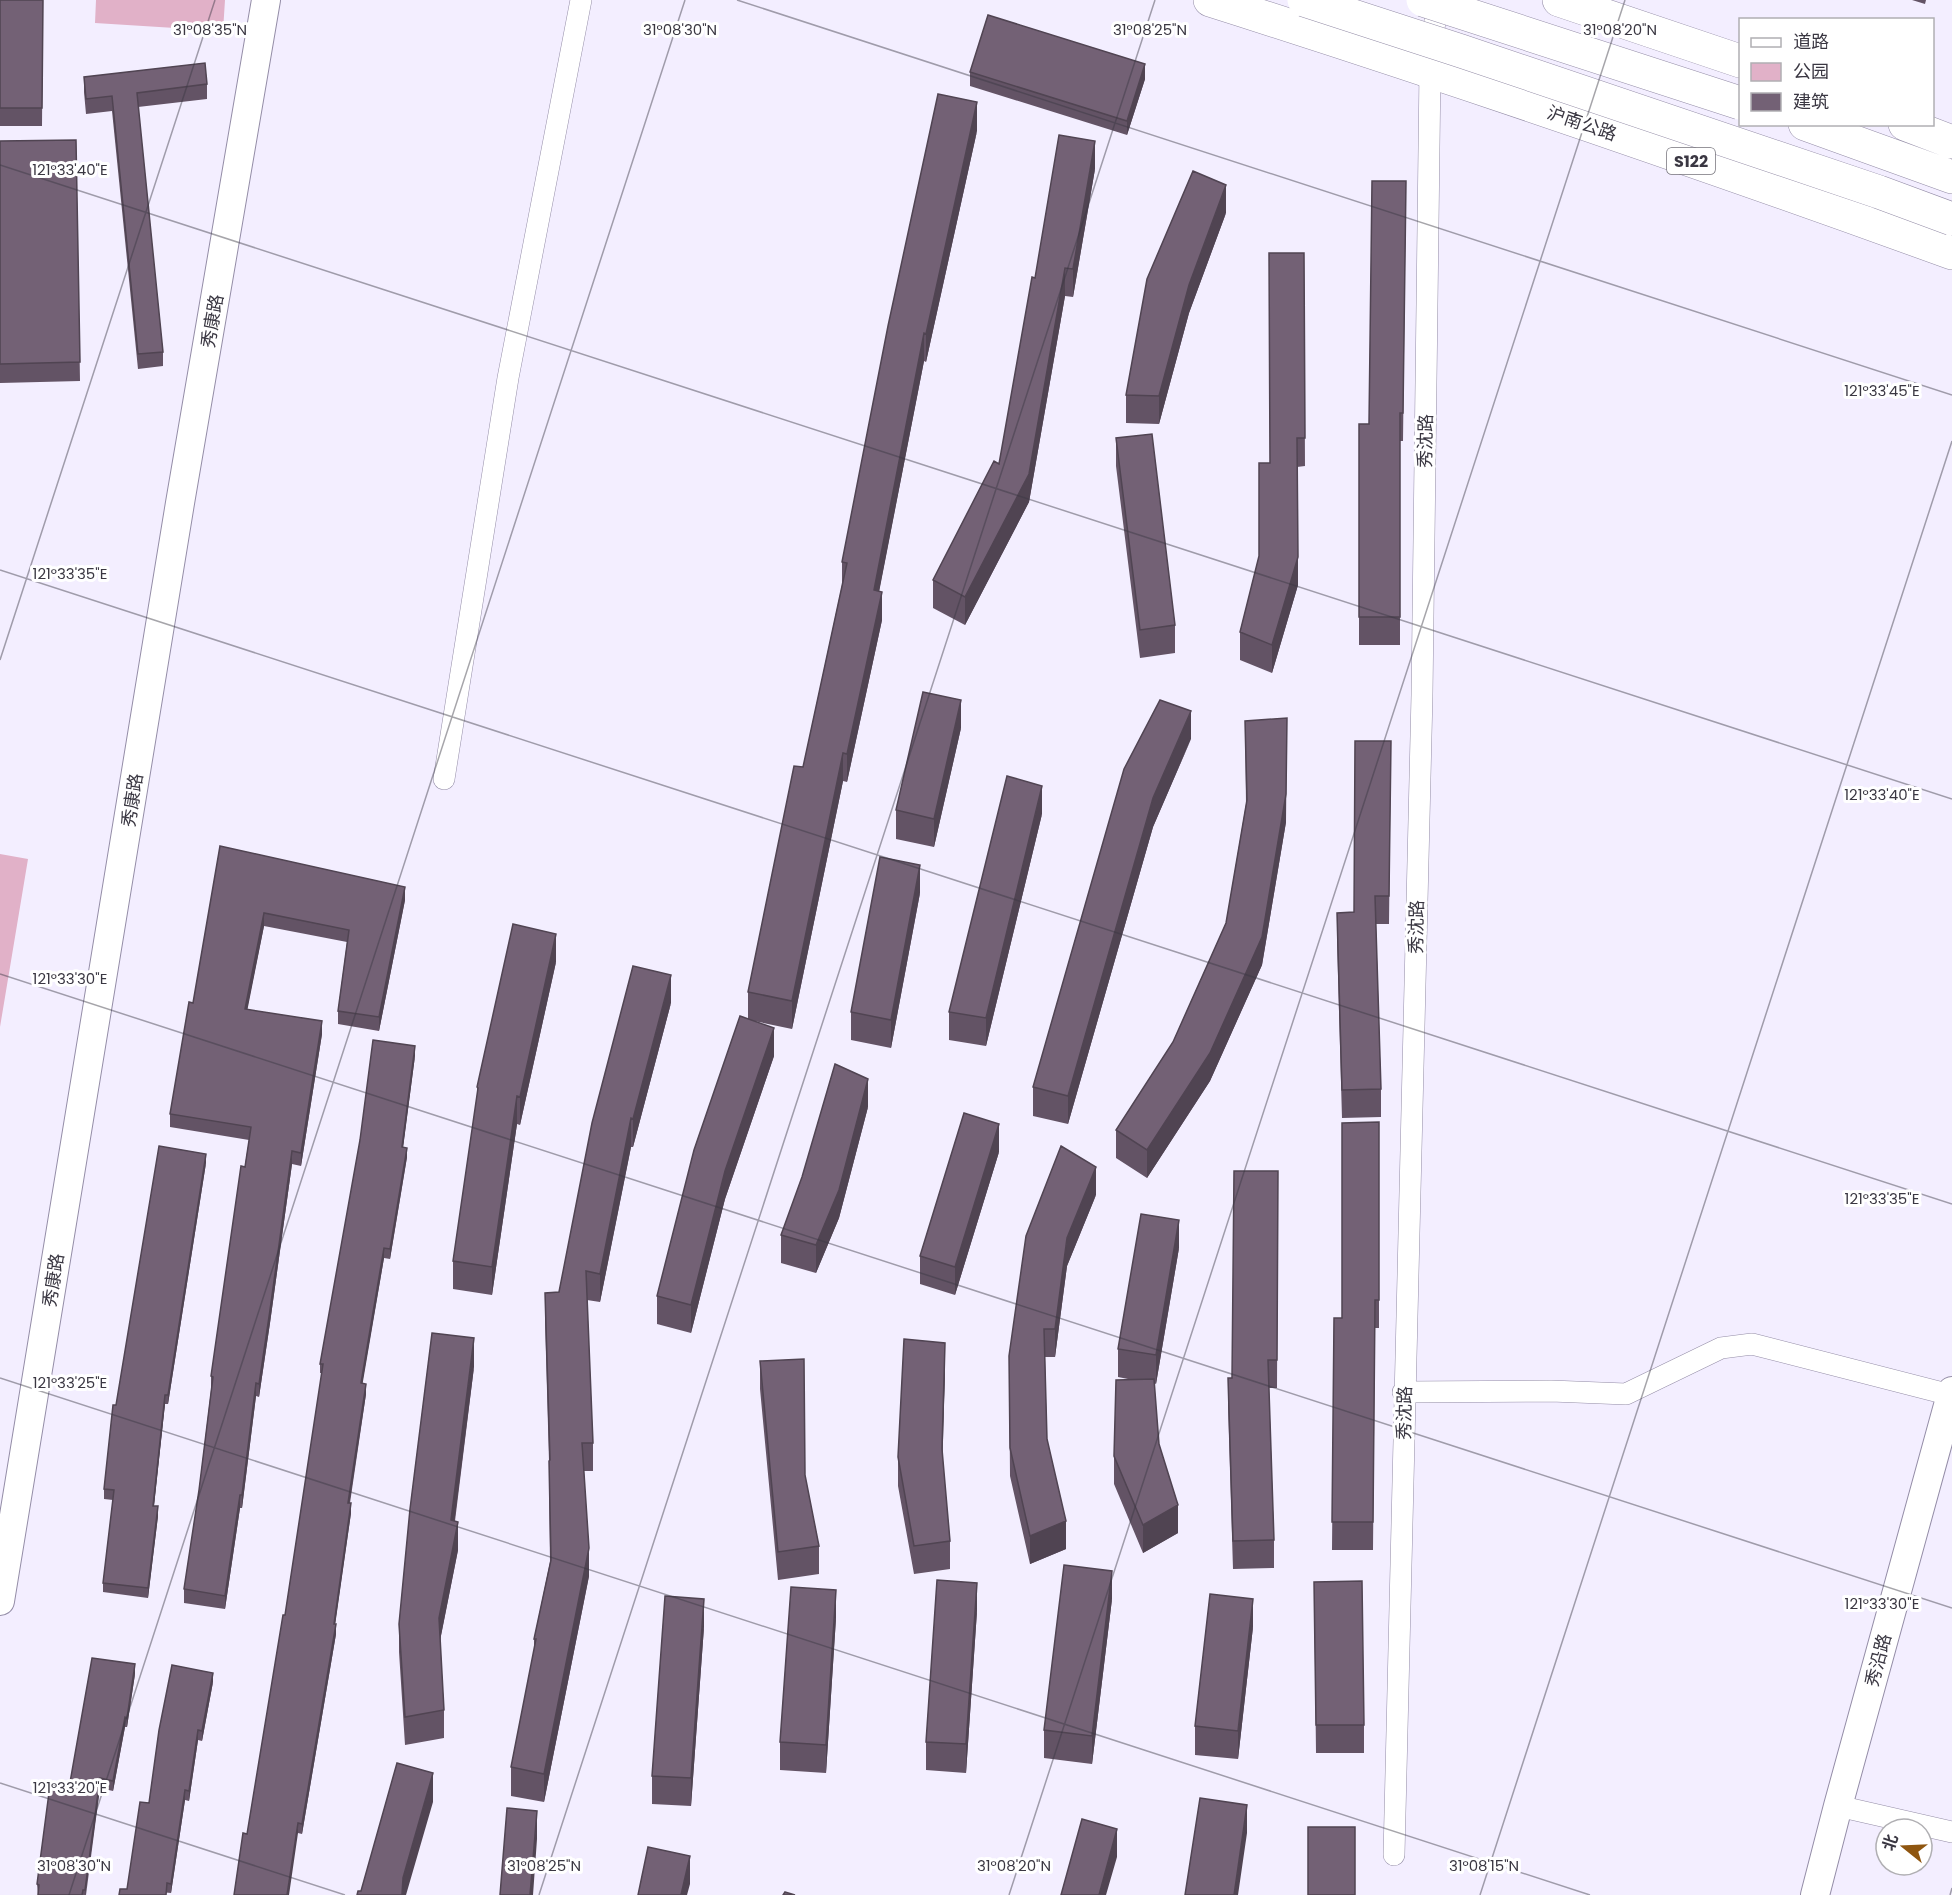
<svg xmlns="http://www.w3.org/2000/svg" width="1952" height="1895" font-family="Poppins,'Noto Sans SC',sans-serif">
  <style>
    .green { fill: #e1b1c8 }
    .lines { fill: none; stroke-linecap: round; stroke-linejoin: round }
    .street-casing { stroke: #948da7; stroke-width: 22 }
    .secondary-casing { stroke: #948da7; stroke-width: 30 }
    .primary-casing { stroke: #948da7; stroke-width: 34 }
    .street { stroke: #fff; stroke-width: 21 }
    .secondary { stroke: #fff; stroke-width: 28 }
    .primary { stroke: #fff; stroke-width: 33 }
    .primary-bridge-casing { stroke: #948da7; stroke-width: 34; stroke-linecap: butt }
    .primary-bridge { stroke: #fff; stroke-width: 33 }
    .wall { fill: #635365 }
    .shaded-wall { fill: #504452 }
    .building { fill: #736175; stroke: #504452; stroke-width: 1.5 }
    .ticks { fill: none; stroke: #3a3742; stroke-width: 1.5; stroke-opacity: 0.45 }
    .labels { text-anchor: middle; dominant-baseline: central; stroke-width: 6; stroke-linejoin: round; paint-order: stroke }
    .shield { fill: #fff; stroke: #75737b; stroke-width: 1.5 }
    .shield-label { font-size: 16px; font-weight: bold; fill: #3a3742 }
    .street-label { font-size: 18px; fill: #3a3742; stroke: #fff }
    .ticks-label { font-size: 15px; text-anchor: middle; fill: #3a3742; stroke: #fff; stroke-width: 6; stroke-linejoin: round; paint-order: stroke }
  </style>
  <rect width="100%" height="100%" fill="#f3eeff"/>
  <!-- green -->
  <path class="green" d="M96 0H225L223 31 95 23Z
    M0 854 28 859 0 1027Z"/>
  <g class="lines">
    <defs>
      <path id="street" d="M444 779 508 378 581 0
        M1403 1392 1551 1391 1626 1394 1721 1348 1752 1344 1951 1395
        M1838 1806 1952 1832
        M1394 1855 1422 695 1430 70 1437 0"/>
      <path id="secondary" d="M0 1601 180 503 266 0
        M1815 1895 1838 1806 1952 1391"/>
      <path id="primary" d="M1210 0C1459 79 1706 164 1952 253
        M1559 0 1740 61
        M1805 124 1952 177
        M1905 124 1952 142"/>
    </defs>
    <!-- street casing -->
    <use href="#street" class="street-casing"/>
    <!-- secondary casing -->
    <use href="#secondary" class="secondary-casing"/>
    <!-- primary casing -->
    <use href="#primary" class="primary-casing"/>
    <!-- street -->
    <use href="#street" class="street"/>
    <!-- secondary -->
    <use href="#secondary" class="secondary"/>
    <!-- primary -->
    <use href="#primary" class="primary"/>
    <defs>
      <path id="primary-bridge" d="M1304 0 1461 51 1879 192 1952 219
        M1423 0 1740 103"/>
    </defs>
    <!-- primary-bridge casing -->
    <use href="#primary-bridge" class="primary-bridge-casing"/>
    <!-- primary-bridge -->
    <use href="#primary-bridge" class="primary-bridge"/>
  </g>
  <!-- wall -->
  <path class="wall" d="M0 0H43L42 126H0Z
    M1912 0H1926L1925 4Z
    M970 72 1145 79 1127 135 970 86Z
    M84 77 207 84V99L138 107 163 352V366L138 369 112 111 86 114 84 92Z
    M977 131 926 362 924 361 879 591 882 620 847 782 843 781 792 1029 754 1021 774 1056 725 1199 691 1333 657 1324V1296L748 1019V992L803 767 842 585V562Z
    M76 140 80 381 0 383V141Z
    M1095 169 1073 297 1065 296 1029 502 965 625 933 608V580L999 464 1035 278Z
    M1406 181 1403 441H1400V645H1359V424H1369Z
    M1226 213 1189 313 1159 424 1126 423V395Z
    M1304 253 1305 466 1297 467 1298 585 1272 673 1240 660V632L1259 557 1270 463Z
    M1116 438 1175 625V653L1140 658 1116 466Z
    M1245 721 1286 822 1262 965 1210 1081 1147 1178 1116 1158V1130L1173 1042 1226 923 1246 804Z
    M961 728 934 847 896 839V810Z
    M1191 739 1153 827 1068 1124 1033 1116V1087Z
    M1391 741 1389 924H1376L1381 1089V1117L1342 1118 1337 941V913L1354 912Z
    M1042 814 986 1046 949 1040V1012Z
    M220 846 405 900 379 1031 338 1024V1011L347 942 264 926 247 1009 322 1034 301 1166 292 1164 270 1323 259 1397 256 1396 242 1508H240L225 1609 184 1603V1589L199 1490 211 1390V1376L249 1140 170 1127V1114L193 1003Z
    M920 893 891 1048 851 1040V1012Z
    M556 962 520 1125 517 1124 492 1295 453 1289V1261L477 1101V1087Z
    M671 1003 633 1147H631L600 1302 587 1300 593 1443V1471H584L589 1576 544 1802 511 1796V1767L534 1651V1639L550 1562 549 1489V1461L545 1321V1293L559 1292Z
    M415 1056 403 1147 407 1157 390 1259 384 1258 362 1384 366 1394 350 1503 351 1513 335 1624 336 1634 302 1834 298 1833 285 1615 322 1373H320V1364Z
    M868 1107 839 1218 816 1273 781 1263V1235Z
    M1379 1122V1328H1375L1373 1550H1332L1334 1318H1342Z
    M999 1152 955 1295 920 1284V1256Z
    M206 1163 168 1404H165L154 1506 158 1516 148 1598 103 1592V1583L113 1500 104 1499V1489L116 1405Z
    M1278 1171 1277 1388H1269L1274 1540V1568L1233 1569 1228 1406V1378H1232Z
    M1096 1195 1067 1266 1055 1357H1045L1047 1439 1066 1549 1030 1564 1010 1476 1009 1356Z
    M1179 1248 1156 1384 1154 1383 1159 1444 1178 1533 1143 1553 1114 1484V1456L1133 1380 1118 1377V1349Z
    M760 1361 805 1475 819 1546V1574L778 1580 760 1389Z
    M474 1367 455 1521 458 1550 440 1640 444 1710V1738L405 1745 399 1652V1624Z
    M945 1371 942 1455 950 1541V1569L914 1574 898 1486V1457Z
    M1314 1582 1364 1725V1753H1316Z
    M1112 1599 1092 1764 1044 1758V1730Z
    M977 1611 966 1773 926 1770V1742Z
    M836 1618 826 1773 780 1770V1742Z
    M704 1627 691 1806 652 1804V1776Z
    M1253 1627 1238 1759 1195 1755V1726Z
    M135 1674 127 1727H125L113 1791 100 1788 86 1895H38L37 1884 69 1788Z
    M213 1682 202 1741 198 1740 189 1801 185 1800 171 1893 127 1889 149 1803Z"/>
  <!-- shaded-wall -->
  <path class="shaded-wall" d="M1145 64V79L1127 135V121Z
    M977 102V131L926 362V334Z
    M1095 141V169L1073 297V269Z
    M1226 185V213L1189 313 1159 424V396L1189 285Z
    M1065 268V296L1029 502 965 625V597Z
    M924 333V361L874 618V590Z
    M1298 557V585L1272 673V645Z
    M882 592V620L847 782V754Z
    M961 700V728L934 847V819Z
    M1191 711V739L1153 827 1068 1124V1096L1153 798Z
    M1287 718 1286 822 1262 965 1210 1081 1147 1178V1150L1210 1053Z
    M843 753V781L792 1029V1001Z
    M1042 786V814L986 1046V1018Z
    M920 865V893L891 1048V1020Z
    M405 887V900L379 1031V1017Z
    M264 913V926L245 1022V1009Z
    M556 934V962L520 1125V1097Z
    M671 975V1003L633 1147V1119Z
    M322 1021V1034L301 1166V1153Z
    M774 1028V1056L725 1199 691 1333V1305L725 1171Z
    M415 1046V1056L402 1156V1147Z
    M868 1079V1107L839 1218 816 1273V1245Z
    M517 1096V1124L492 1295V1267Z
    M631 1118V1147L600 1302V1274Z
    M999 1124V1152L955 1295V1267Z
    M407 1148V1157L390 1259V1249Z
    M292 1151V1164L270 1323 259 1397V1384Z
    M206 1154V1163L168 1404V1395Z
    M1096 1167V1195L1067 1266 1055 1357V1329L1067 1238Z
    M1179 1220V1248L1156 1384V1355Z
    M384 1248V1258L361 1393V1383Z
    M474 1338V1367L451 1548V1520Z
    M945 1343V1371L942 1477V1449Z
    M256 1383V1396L242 1508V1495Z
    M366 1384V1394L348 1512V1503Z
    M165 1395V1404L153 1515V1506Z
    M240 1495V1508L225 1609V1596Z
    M351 1503V1513L334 1633V1624Z
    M1178 1505V1533L1143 1553V1525Z
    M158 1506V1516L148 1598V1588Z
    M1066 1521V1549L1030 1564V1536Z
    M458 1522V1550L439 1646V1618Z
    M589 1548V1576L544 1802V1774Z
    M1112 1571V1599L1092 1764V1736Z
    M977 1583V1611L966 1773V1744Z
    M836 1590V1618L826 1773V1745Z
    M704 1599V1627L691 1806V1778Z
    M1253 1599V1627L1238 1759V1731Z
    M336 1624V1634L302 1834V1824Z
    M135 1664V1674L127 1727V1718Z
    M213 1673V1682L202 1741V1731Z
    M125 1717V1727L113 1791V1781Z
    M198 1730V1740L189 1801V1791Z
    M433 1773V1802L406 1895H402L403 1878Z
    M100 1778V1788L85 1895V1890Z
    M185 1790V1800L171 1893V1884Z
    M1247 1805V1833L1238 1895H1234Z
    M537 1811V1839L533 1895H530Z
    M298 1823V1833L289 1895H287Z
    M1117 1829V1857L1106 1895H1099Z
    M690 1856V1884L687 1895H681Z"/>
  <!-- building -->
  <path class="building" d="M0 0H43L42 108H0Z
    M988 15 1145 64 1127 121 970 72Z
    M205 63 207 84 137 93 163 352 138 354 112 96 86 99 84 77Z
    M938 94 977 102 926 334 924 333 874 590 882 592 847 754 843 753 792 1001 748 992 794 766 803 767 847 563 842 562 888 326Z
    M1059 135 1095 141 1073 269 1065 268 1029 474 965 597 933 580 994 461 999 464 1032 277 1035 278Z
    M76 140 80 362 0 364V141Z
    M1193 171 1226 185 1189 285 1159 396 1126 395 1147 279Z
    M1372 181H1406L1403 413H1400V617H1359V424H1369Z
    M1269 253H1304L1305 438H1297L1298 557 1272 645 1240 632 1259 556V463H1270Z
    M1152 434 1175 625 1140 630 1116 438Z
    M923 692 961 700 934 819 896 810Z
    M1160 700 1191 711 1153 798 1068 1096 1033 1087 1124 769Z
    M1287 718 1286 794 1262 937 1210 1053 1147 1150 1116 1130 1173 1042 1226 923 1247 800 1245 721Z
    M1355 741H1391L1389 896H1375L1381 1089 1342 1090 1337 913 1354 912Z
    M1007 776 1042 786 986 1018 949 1012Z
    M220 846 405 887 379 1017 338 1011 349 930 264 913 245 1009 322 1021 301 1153 292 1151 270 1310 259 1384 256 1383 242 1495H240L225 1596 184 1589 199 1490 213 1377 211 1376 241 1166 245 1167 251 1127 170 1114 189 1002 193 1003Z
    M880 857 920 865 891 1020 851 1012Z
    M513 924 556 934 520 1097 517 1096 492 1267 453 1261 478 1088 477 1087Z
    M633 966 671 975 633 1119 631 1118 600 1274 586 1271 593 1443H582L589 1548 544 1774 511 1767 536 1639H534L551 1560 549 1461 550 1460 545 1293 559 1292 592 1123Z
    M740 1016 774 1028 725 1171 691 1305 657 1296 694 1150Z
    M373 1040 415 1046 402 1147 407 1148 390 1249 384 1248 361 1383 366 1384 348 1503H351L334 1624H336L302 1824 298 1823 287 1895H234L243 1833 247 1834 283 1615H285L323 1364H320L360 1140Z
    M835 1064 868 1079 839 1190 816 1245 781 1235 802 1177Z
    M964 1113 999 1124 955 1267 920 1256Z
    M1379 1122V1300H1375L1373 1522H1332L1334 1318H1342V1123Z
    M159 1146 206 1154 168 1395H165L153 1506H158L148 1588 103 1583 114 1490 104 1489 113 1405H116Z
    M1061 1146 1096 1167 1067 1238 1055 1329H1044L1047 1439 1066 1521 1030 1536 1010 1448 1009 1356 1026 1236Z
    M1234 1171H1278L1277 1360H1268L1274 1540 1233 1541 1228 1378H1232Z
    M1141 1214 1179 1220 1156 1355 1118 1349Z
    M432 1333 474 1338 451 1520 458 1522 439 1618 444 1710 405 1717 399 1624 410 1509Z
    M904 1339 945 1343 942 1449 950 1541 914 1546 898 1457Z
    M804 1359 805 1475 819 1546 778 1552 760 1361Z
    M1154 1379 1159 1444 1178 1505 1143 1525 1114 1456 1116 1380Z
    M1064 1565 1112 1571 1092 1736 1044 1730Z
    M937 1580 977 1583 966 1744 926 1742Z
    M1362 1581 1364 1725H1316L1314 1582Z
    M791 1587 836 1590 826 1745 780 1742Z
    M1210 1594 1253 1599 1238 1731 1195 1726Z
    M665 1596 704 1599 691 1778 652 1776Z
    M92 1658 135 1664 127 1718 125 1717 113 1781 100 1778 85 1890H83L82 1895H38L39 1885 37 1884 50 1785 69 1788Z
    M172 1665 213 1673 202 1731 198 1730 189 1791 185 1790 171 1884 167 1883 166 1895H119L120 1889H127L140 1802 149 1803 159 1730Z
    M397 1763 433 1773 403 1878 402 1895H357L358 1891H361Z
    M1200 1798 1247 1805 1234 1895H1185Z
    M507 1808 537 1811 530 1895H500Z
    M1082 1819 1117 1829 1099 1895H1061Z
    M1308 1827H1355V1895H1308Z
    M648 1847 690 1856 681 1895H638Z
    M785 1892 795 1895H783Z"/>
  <!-- ticks -->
  <path class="ticks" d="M737 0 1952 395M0 165 1952 799M0 570 1952 1204M0 660 215 0M0 974 1952 1608M0 1378 1590 1895M0 1783 345 1895M69 1895 685 0M539 1895 1155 0M1009 1895 1625 0M1480 1895 1952 441M1950 1895 1952 1888"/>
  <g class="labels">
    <!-- shield labels -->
    <rect class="shield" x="1667" y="148" width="48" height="26" rx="4.5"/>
    <g class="shield-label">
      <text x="1691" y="161">S122</text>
    </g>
    <!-- street labels -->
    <g class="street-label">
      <text transform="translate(1582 123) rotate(19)">沪南公路</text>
      <text transform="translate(212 321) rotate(-80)">秀康路</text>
      <text transform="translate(1425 441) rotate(-89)">秀沈路</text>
      <text transform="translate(132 800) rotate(-81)">秀康路</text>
      <text transform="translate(1416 927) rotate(-89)">秀沈路</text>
      <text transform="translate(53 1280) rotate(-81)">秀康路</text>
      <text transform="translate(1404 1413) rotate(-89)">秀沈路</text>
      <text transform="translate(1878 1660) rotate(-75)">秀沿路</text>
    </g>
  </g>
  <g class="ticks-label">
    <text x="210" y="35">31°08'35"N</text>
    <text x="680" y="35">31°08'30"N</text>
    <text x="1150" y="35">31°08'25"N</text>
    <text x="1620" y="35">31°08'20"N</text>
    <text x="70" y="175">121°33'40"E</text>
    <text x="1882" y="396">121°33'45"E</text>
    <text x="70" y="579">121°33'35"E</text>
    <text x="1882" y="800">121°33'40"E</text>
    <text x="70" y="984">121°33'30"E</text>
    <text x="1882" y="1204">121°33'35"E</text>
    <text x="70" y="1388">121°33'25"E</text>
    <text x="1882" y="1609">121°33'30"E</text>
    <text x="70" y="1793">121°33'20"E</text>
    <text x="74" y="1871">31°08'30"N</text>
    <text x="544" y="1871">31°08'25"N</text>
    <text x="1014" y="1871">31°08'20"N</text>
    <text x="1484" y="1871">31°08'15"N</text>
  </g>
  <!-- legend -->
  <rect x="1739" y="18" width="195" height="108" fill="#ffffff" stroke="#b0afb3" stroke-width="1.5"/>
  <rect x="1751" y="38" width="30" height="9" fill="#ffffff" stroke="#b0afb3" stroke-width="1.5"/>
  <text x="1793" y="48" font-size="18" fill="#3a3742">道路</text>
  <rect x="1751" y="63" width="30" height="18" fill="#e1b1c8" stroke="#b0afb3" stroke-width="1.5"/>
  <text x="1793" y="78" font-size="18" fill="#3a3742">公园</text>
  <rect x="1751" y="93" width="30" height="18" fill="#736175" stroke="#b0afb3" stroke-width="1.5"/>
  <text x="1793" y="108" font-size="18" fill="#3a3742">建筑</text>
  <!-- north arrow -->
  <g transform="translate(1904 1847) rotate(288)"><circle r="28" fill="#ffffff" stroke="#b0afb3" stroke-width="1.5"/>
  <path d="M0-4.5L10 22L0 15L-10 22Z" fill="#8f5610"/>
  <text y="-9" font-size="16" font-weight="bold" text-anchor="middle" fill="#3a3742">北</text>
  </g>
</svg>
